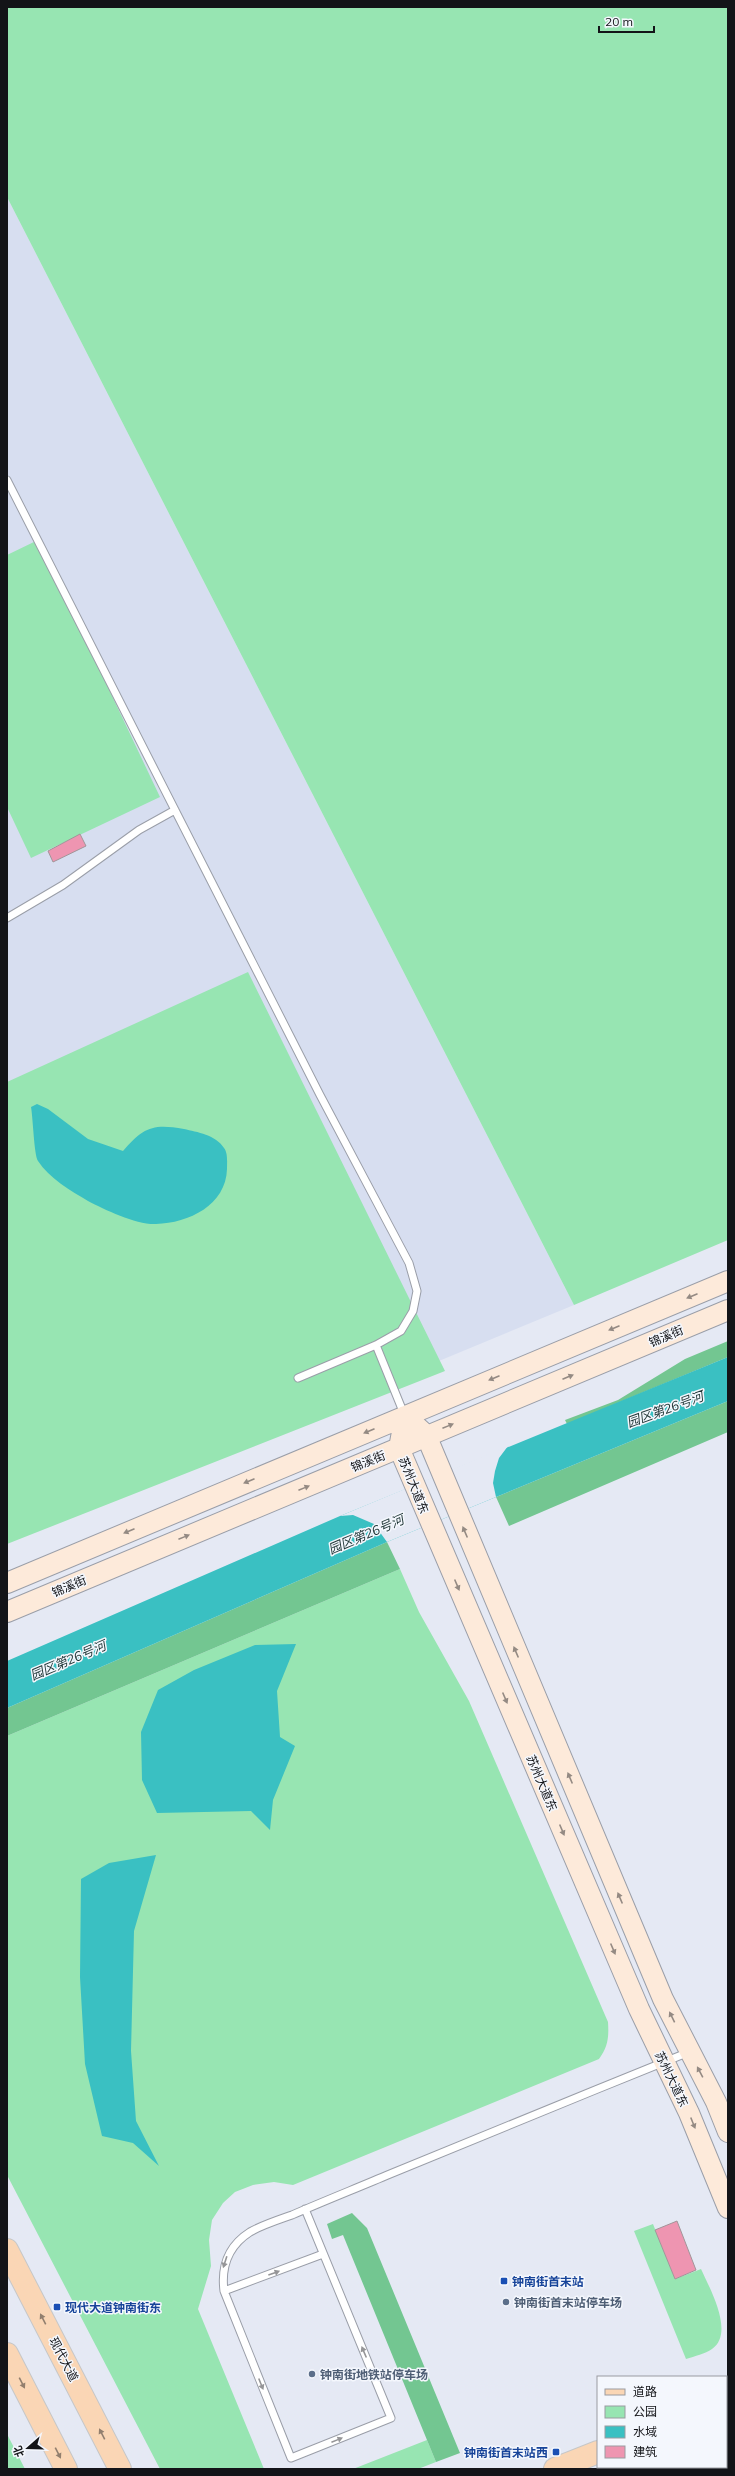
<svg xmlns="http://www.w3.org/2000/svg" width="735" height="2476" font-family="Mulish,'Noto Sans SC',sans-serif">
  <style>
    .built { fill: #d7def0 }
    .green { fill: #97e5b2 }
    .forest { fill: #73c691 }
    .water { fill: #3ac0c2 }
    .pier { fill: #e5e9f4 }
    .building { fill: #ee95b1; stroke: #a29599 }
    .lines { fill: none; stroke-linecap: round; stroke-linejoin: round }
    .service-casing { stroke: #9a9ea8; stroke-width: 9 }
    .secondary-casing { stroke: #9a9ea8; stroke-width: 22 }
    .primary-casing { stroke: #c6c7c8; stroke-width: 24 }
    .service { stroke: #fff; stroke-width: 7 }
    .secondary { stroke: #fdeada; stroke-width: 20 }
    .primary { stroke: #fad6b5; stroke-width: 22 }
    .oneway { fill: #948a83 }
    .oneway2 { fill: #959597 }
    .oneway3 { fill: #927f6e }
    .transit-dot { fill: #1a4fb4; stroke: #f4f7fd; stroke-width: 1.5 }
    .service-dot { fill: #5c6f8a; stroke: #f4f7fd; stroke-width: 1.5 }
    .labels { text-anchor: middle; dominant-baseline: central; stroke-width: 3; stroke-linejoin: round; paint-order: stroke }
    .street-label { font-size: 12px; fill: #131418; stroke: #f4f7fd }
    .transit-label { font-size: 12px; font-weight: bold; fill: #164399; stroke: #f4f7fd; text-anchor: start }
    .service-label { font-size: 12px; font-weight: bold; fill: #4e5e75; stroke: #f4f7fd; text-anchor: start }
    .water-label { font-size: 13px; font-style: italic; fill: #1e3535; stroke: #f4f7fd }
  </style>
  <rect width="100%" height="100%" fill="#e5e9f4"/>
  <!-- built -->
  <path class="built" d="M7 197 574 1305 7 1540Z"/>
  <!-- green -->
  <path class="green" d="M7 7H728V1240L574 1305 7 197Z
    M38 540 160 797 31 858 7 807V555Z
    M248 972 445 1371 7 1544V1082Z
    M400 1569 419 1612 469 1701 608 2022C609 2037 608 2047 599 2059L293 2185 274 2182 253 2185 235 2192 223 2203 212 2220 209 2240 211 2266 198 2309 264 2469H160L7 2175V1736Z
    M653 2224 675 2279 701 2269C710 2289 735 2333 712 2349 705 2354 695 2356 686 2359L634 2231Z
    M7 2434 25 2469H7Z
    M427 2440 436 2462 418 2469H353Z"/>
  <!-- forest -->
  <path class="forest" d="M728 1341V1357L567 1424 565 1420 618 1400 685 1359Z
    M728 1401V1432L509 1526 496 1497Z
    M387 1542 400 1569 7 1736V1708Z
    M352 2213 367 2228 460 2453 436 2462 343 2235 332 2239 327 2224Z"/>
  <!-- water -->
  <path class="water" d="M37 1104 48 1109 88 1139 123 1151C143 1128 152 1123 184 1129 197 1132 216 1135 224 1148 228 1153 227 1162 227 1169 226 1205 189 1223 156 1224 137 1225 105 1210 88 1201 71 1191 49 1178 38 1161 34 1155 33 1118 31 1107Z
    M728 1357V1401L387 1542 7 1708V1661L340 1516Z
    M296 1644 277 1691 280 1737 295 1746 273 1800 270 1830 251 1811 157 1813 142 1780 141 1732 158 1690 194 1670 255 1645Z
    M156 1855 134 1931 131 2051 136 2121 159 2166 133 2143 102 2136 85 2064 80 1977 81 1879 109 1863Z"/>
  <!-- pier -->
  <path class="pier" d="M508 1446 499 1458 495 1471 493 1483 496 1497 387 1542 374 1524 353 1515 340 1516Z"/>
  <!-- building -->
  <path class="building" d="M80 834 86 846 53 862 48 851Z
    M677 2221 696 2270 675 2279 655 2230Z"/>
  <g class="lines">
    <defs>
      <path id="service" d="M7 480 320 1095 409 1263 417 1291 413 1311 401 1331 376 1345 298 1378
        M7 918 63 885 139 830 175 810
        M376 1345 404 1414
        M305 2209 391 2418 291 2458 224 2291C221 2267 228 2246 250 2232 262 2225 278 2220 292 2215 324 2201 357 2188 390 2174 489 2134 589 2092 689 2052
        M224 2291 323 2254"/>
      <path id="secondary" d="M405 1416 399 1448 639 2009 689 2113 728 2208
        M405 1416 426 1435 663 1999 716 2102 728 2132
        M7 1583 728 1281
        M7 1612 728 1310"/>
      <path id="primary" d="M7 2250 120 2469
        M7 2354 66 2469
        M726 2399 728 2398
        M726 2451 728 2450
        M555 2469 598 2452
        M683 2469 688 2467"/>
    </defs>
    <!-- service casing -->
    <use href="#service" class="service-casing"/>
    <!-- secondary casing -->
    <use href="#secondary" class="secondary-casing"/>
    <!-- primary casing -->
    <use href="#primary" class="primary-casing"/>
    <!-- service -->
    <use href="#service" class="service"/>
    <!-- secondary -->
    <use href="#secondary" class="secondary"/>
    <!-- primary -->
    <use href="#primary" class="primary"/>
  </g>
  <!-- one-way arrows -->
  <defs><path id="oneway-solid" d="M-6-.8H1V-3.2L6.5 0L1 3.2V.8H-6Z"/></defs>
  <g class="oneway">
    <use href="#oneway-solid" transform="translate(692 1296) rotate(157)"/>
    <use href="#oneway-solid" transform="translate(614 1328) rotate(157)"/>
    <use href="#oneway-solid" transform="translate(568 1377) rotate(-23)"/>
    <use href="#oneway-solid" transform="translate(494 1378) rotate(157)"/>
    <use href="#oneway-solid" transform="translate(448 1426) rotate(-22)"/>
    <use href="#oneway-solid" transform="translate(369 1431) rotate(157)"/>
    <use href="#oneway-solid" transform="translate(249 1481) rotate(157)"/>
    <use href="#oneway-solid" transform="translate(304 1488) rotate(-22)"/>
    <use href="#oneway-solid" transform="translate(129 1531) rotate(157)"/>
    <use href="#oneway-solid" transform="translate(465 1532) rotate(-113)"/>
    <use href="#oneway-solid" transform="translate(184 1537) rotate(-22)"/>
    <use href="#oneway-solid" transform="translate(457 1585) rotate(67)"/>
    <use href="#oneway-solid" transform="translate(516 1652) rotate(-113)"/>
    <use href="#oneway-solid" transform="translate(505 1698) rotate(67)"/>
    <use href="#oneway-solid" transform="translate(570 1778) rotate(-113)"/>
    <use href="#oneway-solid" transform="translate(562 1830) rotate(67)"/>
    <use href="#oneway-solid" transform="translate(620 1898) rotate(-113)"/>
    <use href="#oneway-solid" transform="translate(613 1949) rotate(67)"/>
    <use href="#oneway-solid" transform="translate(672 2017) rotate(-116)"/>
    <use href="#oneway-solid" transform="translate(700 2072) rotate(-118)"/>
    <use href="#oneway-solid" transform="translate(693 2123) rotate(68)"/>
  </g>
  <g class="oneway2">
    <use href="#oneway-solid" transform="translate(225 2262) rotate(108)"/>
    <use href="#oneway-solid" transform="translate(274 2273) rotate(-20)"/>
    <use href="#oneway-solid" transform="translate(364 2352) rotate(-113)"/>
    <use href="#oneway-solid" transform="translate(261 2384) rotate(68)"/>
    <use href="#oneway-solid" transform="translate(337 2440) rotate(-22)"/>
  </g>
  <g class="oneway3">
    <use href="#oneway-solid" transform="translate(43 2319) rotate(-117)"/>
    <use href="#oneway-solid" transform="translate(22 2383) rotate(63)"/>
    <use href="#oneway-solid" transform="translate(102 2434) rotate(-117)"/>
    <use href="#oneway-solid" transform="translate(58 2453) rotate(63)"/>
  </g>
  <!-- markers -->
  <g class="transit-dot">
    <rect x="500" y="2277" width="8" height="8" rx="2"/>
    <rect x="53" y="2303" width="8" height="8" rx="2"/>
    <rect x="552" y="2448" width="8" height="8" rx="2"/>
  </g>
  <g class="service-dot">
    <circle cx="506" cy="2302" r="4"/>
    <circle cx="312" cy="2374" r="4"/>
  </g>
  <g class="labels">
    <!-- street labels -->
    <g class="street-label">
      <text transform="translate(666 1336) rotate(-23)">锦溪街</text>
      <text transform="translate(368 1461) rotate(-22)">锦溪街</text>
      <text transform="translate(414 1485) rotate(68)">苏州大道东</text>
      <text transform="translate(69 1586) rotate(-23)">锦溪街</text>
      <text transform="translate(542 1783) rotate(67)">苏州大道东</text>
      <text transform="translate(672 2079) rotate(64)">苏州大道东</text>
      <text transform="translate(64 2359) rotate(63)">现代大道</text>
    </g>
    <!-- transit labels -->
    <g class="transit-label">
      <text x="512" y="2281">钟南街首末站</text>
      <text x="65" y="2307">现代大道钟南街东</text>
      <text x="548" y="2452" text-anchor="end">钟南街首末站西</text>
    </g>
    <!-- service labels -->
    <g class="service-label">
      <text x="514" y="2302">钟南街首末站停车场</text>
      <text x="320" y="2374">钟南街地铁站停车场</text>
    </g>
    <!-- water labels -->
    <g class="water-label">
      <text transform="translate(665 1409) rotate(-20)">园区第26号河</text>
      <text transform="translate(366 1534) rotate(-23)">园区第26号河</text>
      <text transform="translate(68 1660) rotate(-23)">园区第26号河</text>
    </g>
  </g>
  <!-- border -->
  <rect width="735" height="2476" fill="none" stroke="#131418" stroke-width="16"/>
  <!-- legend -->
  <rect x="597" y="2376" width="130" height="92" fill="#f4f7fd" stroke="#9a9ca1"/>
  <rect x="605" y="2389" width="20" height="6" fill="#fad6b5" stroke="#9a9ca1"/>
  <text x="633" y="2396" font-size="12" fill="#131418">道路</text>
  <rect x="605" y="2406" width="20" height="12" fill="#97e5b2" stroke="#9a9ca1"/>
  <text x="633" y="2416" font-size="12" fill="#131418">公园</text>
  <rect x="605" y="2426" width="20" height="12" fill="#3ac0c2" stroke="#9a9ca1"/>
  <text x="633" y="2436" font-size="12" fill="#131418">水域</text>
  <rect x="605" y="2446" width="20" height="12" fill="#ee95b1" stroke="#9a9ca1"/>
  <text x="633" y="2456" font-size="12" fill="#131418">建筑</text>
  <!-- north arrow -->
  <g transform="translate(28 2448) rotate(250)" stroke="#f4f7fd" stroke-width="3" paint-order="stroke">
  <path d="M0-3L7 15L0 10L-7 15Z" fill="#131418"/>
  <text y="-6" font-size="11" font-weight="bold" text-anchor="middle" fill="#131418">北</text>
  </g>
  <!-- scale -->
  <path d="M599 26v6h55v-6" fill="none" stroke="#131418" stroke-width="2"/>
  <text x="605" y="26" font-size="12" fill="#131418" stroke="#f4f7fd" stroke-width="3" paint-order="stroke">20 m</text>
</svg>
